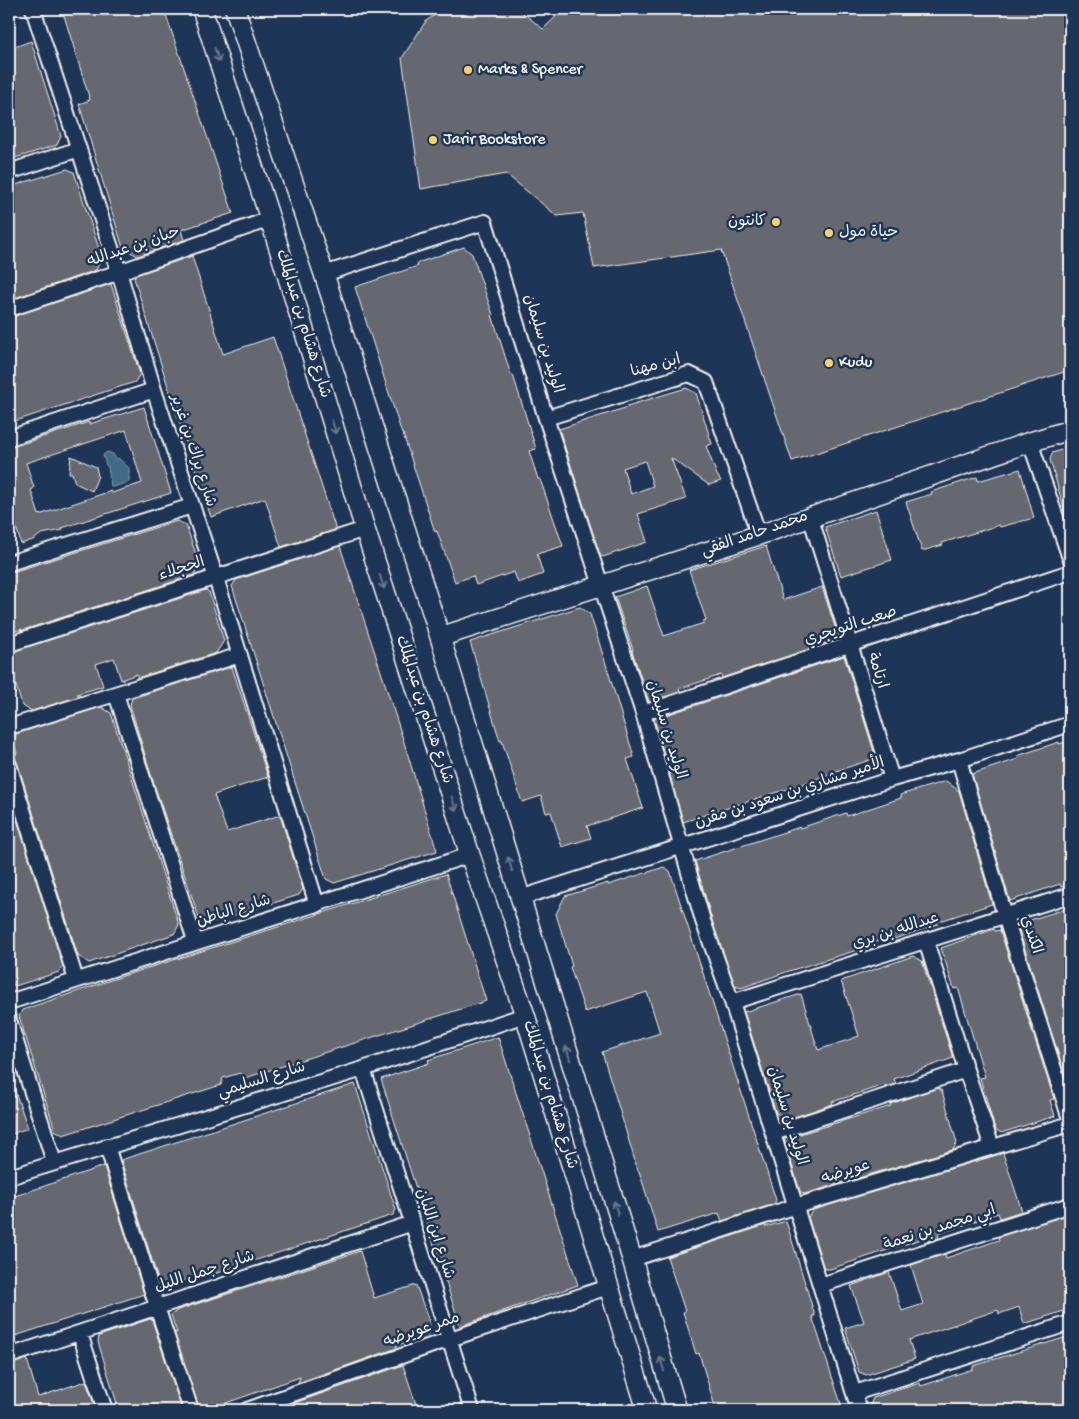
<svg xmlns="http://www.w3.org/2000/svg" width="1079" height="1419" font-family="'Gochi Hand','Playpen Sans Arabic',sans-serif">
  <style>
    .water { fill: #3f6a86; stroke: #87a0ad }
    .building { fill: #666770; stroke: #f4f1e8; fill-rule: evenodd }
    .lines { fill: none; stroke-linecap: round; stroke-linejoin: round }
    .street-casing { stroke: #f4f1e8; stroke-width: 18 }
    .secondary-casing { stroke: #f4f1e8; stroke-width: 22 }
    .street { stroke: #1d3557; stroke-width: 14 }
    .secondary { stroke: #1d3557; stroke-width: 19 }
    .oneway { stroke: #68778a }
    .poi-dot { fill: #ffd166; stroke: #1d3557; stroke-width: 2 }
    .labels { text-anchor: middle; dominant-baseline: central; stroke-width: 5; stroke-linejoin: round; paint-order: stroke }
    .poi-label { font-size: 16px; fill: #f4f1e8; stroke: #1d3557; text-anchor: start }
    .street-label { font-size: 16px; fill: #f4f1e8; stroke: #1d3557 }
  </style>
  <rect width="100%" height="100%" fill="#1d3557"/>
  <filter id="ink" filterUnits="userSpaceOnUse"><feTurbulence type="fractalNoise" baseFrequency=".02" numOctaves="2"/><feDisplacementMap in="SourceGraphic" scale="10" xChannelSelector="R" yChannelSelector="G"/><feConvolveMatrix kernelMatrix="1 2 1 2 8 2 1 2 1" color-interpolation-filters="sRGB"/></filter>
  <g filter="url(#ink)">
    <!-- water -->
    <path class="water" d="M107 452 113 454 116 459 118 458 129 468V482L113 487 111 486 108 467 106 465 103 455Z"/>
    <!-- building -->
    <path class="building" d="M62 9H164L233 213 181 230 184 240 138 256 123 248 79 104 90 100Z
      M443 9H518L543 29 564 9H1070V370L792 461 721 250 594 268 583 213 557 216 506 174 421 189 402 58 426 21Z
      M31 41 61 136 57 145 9 160V49Z
      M67 169 74 172 102 258 96 270 9 300V187Z
      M464 247 472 254 493 315H492L511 375H513L536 449 529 451 538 479H540L563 546 537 554 543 574 518 583 514 572 476 585 473 576 455 582 437 531 435 532 403 434H402L355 287 418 266 417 263Z
      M192 256 223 354 273 337 335 527V530L281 547 265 498 211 517 176 412 134 278 136 275Z
      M111 284 140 374 135 382 9 423V318Z
      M686 388 696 393 712 444 706 446 717 475 721 481 709 485 671 458 686 499 638 514 647 542 603 557 600 555 559 429 628 407 627 406ZM645 461 653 486 631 494 623 468Z
      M144 407 171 493 62 528 63 530 41 534 35 539 21 544 9 501V448L89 422V424ZM126 430 142 483 112 493 111 491 39 515 31 490 34 488 26 463Z
      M1070 447V519H1067L1050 460 1052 453Z
      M71 456 96 467 98 476 92 491 75 483 72 473H69Z
      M1020 469 1034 518 1000 527 999 525 942 543 943 545 922 551 906 502 932 494 931 492 977 477 978 481Z
      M876 510 892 560 841 576 825 527Z
      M177 521 186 525 199 563 194 575 20 631 22 629 9 633V573Z
      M340 546 403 739 437 851 334 883 326 879 232 586 236 580Z
      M766 546 783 600 822 587 839 639 722 678 721 675 679 689 680 692 649 702 632 651 633 650 615 597 647 586 664 636 704 623 703 621 706 620 689 570Z
      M206 590 209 592 224 641 216 653 137 678V674L121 680 114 658 96 664 103 686 77 694 80 696 32 711 22 706 9 662V653Z
      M580 607 590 614 605 661 634 757 627 759 643 808 587 826 591 838 562 847 551 812 546 813 541 796 522 802 502 741H500L470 642Z
      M844 656 876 758 833 772V773L791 788 683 822 654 719Z
      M231 667H232L268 777 214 795 227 832 280 815 303 889 299 895 206 924 199 918 151 775 130 705 132 698Z
      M101 707 111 713 179 925 174 934 89 963 78 956 17 762 15 758 9 756V755L17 754 14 743 16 734Z
      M1070 741V884L1061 887 1060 884 1010 901 972 774 1018 759 1017 756 1059 742V744Z
      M946 781 959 791 992 904 937 922 938 924 891 940 890 937 863 946 864 948 789 971 741 988 735 986 714 927 695 861 800 827V828L846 813 847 816 901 798 900 795Z
      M9 794 63 966 59 972 15 986 9 982Z
      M664 867 670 871 776 1200 774 1204 722 1221 719 1213 658 1232 639 1171H638L602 1052 660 1033 647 992 585 1012 570 967 572 966 556 914 565 896 608 883V885Z
      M446 874 486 1001 242 1079 240 1073 223 1078 221 1085 63 1135 55 1130 19 1016 22 1010 126 975Z
      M1065 909 1070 910V1091L1017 924Z
      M994 929 995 931 1000 930 1054 1099 1050 1100 1055 1116 1001 1133 995 1129 980 1078 985 1077 958 988 954 989 941 948Z
      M913 956 922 961 953 1058 894 1079 896 1084 885 1087 884 1085 832 1102 833 1104 788 1119 776 1113 744 1012 801 994 818 1050 851 1039 859 1036 841 981Z
      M498 1037 578 1285 460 1326 381 1079 429 1063 428 1060Z
      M9 1077H10L28 1128 9 1135Z
      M355 1084 396 1210 393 1215 208 1276V1273L164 1287 159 1283 121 1160Z
      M938 1088 942 1091 957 1143 953 1150 804 1194 800 1191 784 1139 891 1106 890 1104Z
      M1003 1153 1022 1211 1000 1218 998 1213 938 1234 939 1238 925 1242 924 1238 830 1269H824L808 1217 813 1210Z
      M104 1166 144 1294 9 1338V1198Z
      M1070 1214V1309L1024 1324 1019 1307 999 1314 998 1310 909 1340 915 1359 866 1375 859 1372 845 1328 864 1322 851 1286 889 1272 902 1311 923 1304 911 1265 945 1254 946 1258 999 1240 998 1237Z
      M786 1221 815 1316H812L843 1410H716L699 1353 696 1354 683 1312 685 1311 667 1257 766 1225 765 1227Z
      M360 1251 374 1298 416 1285 430 1324 428 1334 396 1346 397 1348 298 1383 300 1377 209 1409 208 1405 199 1408 174 1332 177 1333 171 1315 178 1310Z
      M150 1319 152 1320 182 1410H119L98 1342 99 1336Z
      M1070 1336V1410H868L873 1398 920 1383 921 1386 973 1369V1366Z
      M27 1359 38 1397 86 1381 96 1410H9V1365Z
      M403 1365 418 1410H287L289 1405Z"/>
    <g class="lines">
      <defs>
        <path id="street" d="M33 9 119 272 154 390 216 578 317 905
          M9 172 79 149
          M324 274 485 222 546 418 643 713 703 921 732 1002 859 1410
          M9 309 119 272 270 219
          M546 418 689 374 706 382 759 535
          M9 438 154 390
          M1030 442 1070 558
          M810 516 892 779
          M9 563 192 506
          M9 644 365 529
          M116 694 195 941
          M643 713 1070 572
          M9 727 240 655
          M959 760 1005 916 1070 1119
          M9 765 76 980
          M520 898 892 779 959 760 1070 724
          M926 941 966 1070 992 1147
          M9 1002C162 952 317 905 470 855
          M732 1002 1070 895
          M9 1020 54 1162
          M363 1069 472 1410
          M773 1133 966 1070
          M107 1146 157 1307 191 1410
          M9 1177 363 1069 525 1015
          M632 1259 796 1206 1070 1124
          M821 1285 1070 1205
          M80 1334 105 1410
          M9 1356 413 1223
          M855 1393 1070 1323
          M247 1410 450 1339 608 1287"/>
        <path id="secondary" d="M202 9 270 219 365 529 470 855 525 1015 647 1410
          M235 9 324 274 440 637 632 1259 677 1410
          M440 637 759 535 1030 442 1070 430"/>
      </defs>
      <!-- street casing -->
      <use href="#street" class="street-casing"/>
      <!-- secondary casing -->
      <use href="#secondary" class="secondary-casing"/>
      <!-- street -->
      <use href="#street" class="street"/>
      <!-- secondary -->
      <use href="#secondary" class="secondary"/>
    </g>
    <!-- one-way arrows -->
    <defs><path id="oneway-shaft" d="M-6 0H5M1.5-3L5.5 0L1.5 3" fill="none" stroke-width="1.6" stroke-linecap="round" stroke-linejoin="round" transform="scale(1.25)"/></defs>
    <g class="oneway">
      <use href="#oneway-shaft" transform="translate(217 55) rotate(72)"/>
      <use href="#oneway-shaft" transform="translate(334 427) rotate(73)"/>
      <use href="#oneway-shaft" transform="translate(382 582) rotate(72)"/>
      <use href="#oneway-shaft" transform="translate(454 804) rotate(72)"/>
      <use href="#oneway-shaft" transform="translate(510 864) rotate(-107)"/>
      <use href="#oneway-shaft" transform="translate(568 1053) rotate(-107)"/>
      <use href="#oneway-shaft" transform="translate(616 1208) rotate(-107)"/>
      <use href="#oneway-shaft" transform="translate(662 1364) rotate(-106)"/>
    </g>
  </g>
  <!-- markers -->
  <g class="poi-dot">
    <circle cx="468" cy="70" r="5"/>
    <circle cx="433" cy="140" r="5"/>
    <circle cx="776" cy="222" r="5"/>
    <circle cx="829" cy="233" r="5"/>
    <circle cx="829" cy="363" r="5"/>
  </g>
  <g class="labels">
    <!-- poi labels -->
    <g class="poi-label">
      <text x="478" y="70">Marks &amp; Spencer</text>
      <text x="443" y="140">Jarir Bookstore</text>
      <text x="766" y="222" text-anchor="end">كانتون</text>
      <text x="839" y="233">حياة مول</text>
      <text x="839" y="363">Kudu</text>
    </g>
    <!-- street labels -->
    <g class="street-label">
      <text transform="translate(134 248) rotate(-19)">حبان بن عبدالله</text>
      <text transform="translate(302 324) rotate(73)">شارع هشام بن عبدالملك</text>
      <text transform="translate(542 344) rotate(73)">الوليد بن سليمان</text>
      <text transform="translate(656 367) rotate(-15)">ابن مهنا</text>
      <text transform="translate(192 451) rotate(72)">شارع براك بن غرير</text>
      <text transform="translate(755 535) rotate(-19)">محمد حامد الفقي</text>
      <text transform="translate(182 570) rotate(-18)">الحجلاء</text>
      <text transform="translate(851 627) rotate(-18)">صعب التويجري</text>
      <text transform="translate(876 671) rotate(73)">ارتامة</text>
      <text transform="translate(423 710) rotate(72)">شارع هشام بن عبدالملك</text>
      <text transform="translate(665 730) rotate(73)">الوليد بن سليمان</text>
      <text transform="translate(790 794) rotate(-18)">الأمير مشاري بن سعود بن مقرن</text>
      <text transform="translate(234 912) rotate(-17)">شارع الباطن</text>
      <text transform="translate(896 932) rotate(-18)">عبدالله بن بري</text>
      <text transform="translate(1030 935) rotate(72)">الكندي</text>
      <text transform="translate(262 1081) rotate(-17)">شارع السليمي</text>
      <text transform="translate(549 1095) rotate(73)">شارع هشام بن عبدالملك</text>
      <text transform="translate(786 1116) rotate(73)">الوليد بن سليمان</text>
      <text transform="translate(846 1173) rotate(-17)">عويرضه</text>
      <text transform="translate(940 1229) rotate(-18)">ابي محمد بن نعمة</text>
      <text transform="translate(434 1234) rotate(72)">شارع ابن اللبان</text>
      <text transform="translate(205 1273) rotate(-18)">شارع جمل الليل</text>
      <text transform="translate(422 1331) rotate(-19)">ممر عويرضه</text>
    </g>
  </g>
  <!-- margin -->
  <rect width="1079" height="1419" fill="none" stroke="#1d3557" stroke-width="30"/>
  <rect x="15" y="15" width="1049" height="1389" fill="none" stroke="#f4f1e8" stroke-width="2" filter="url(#ink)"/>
</svg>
